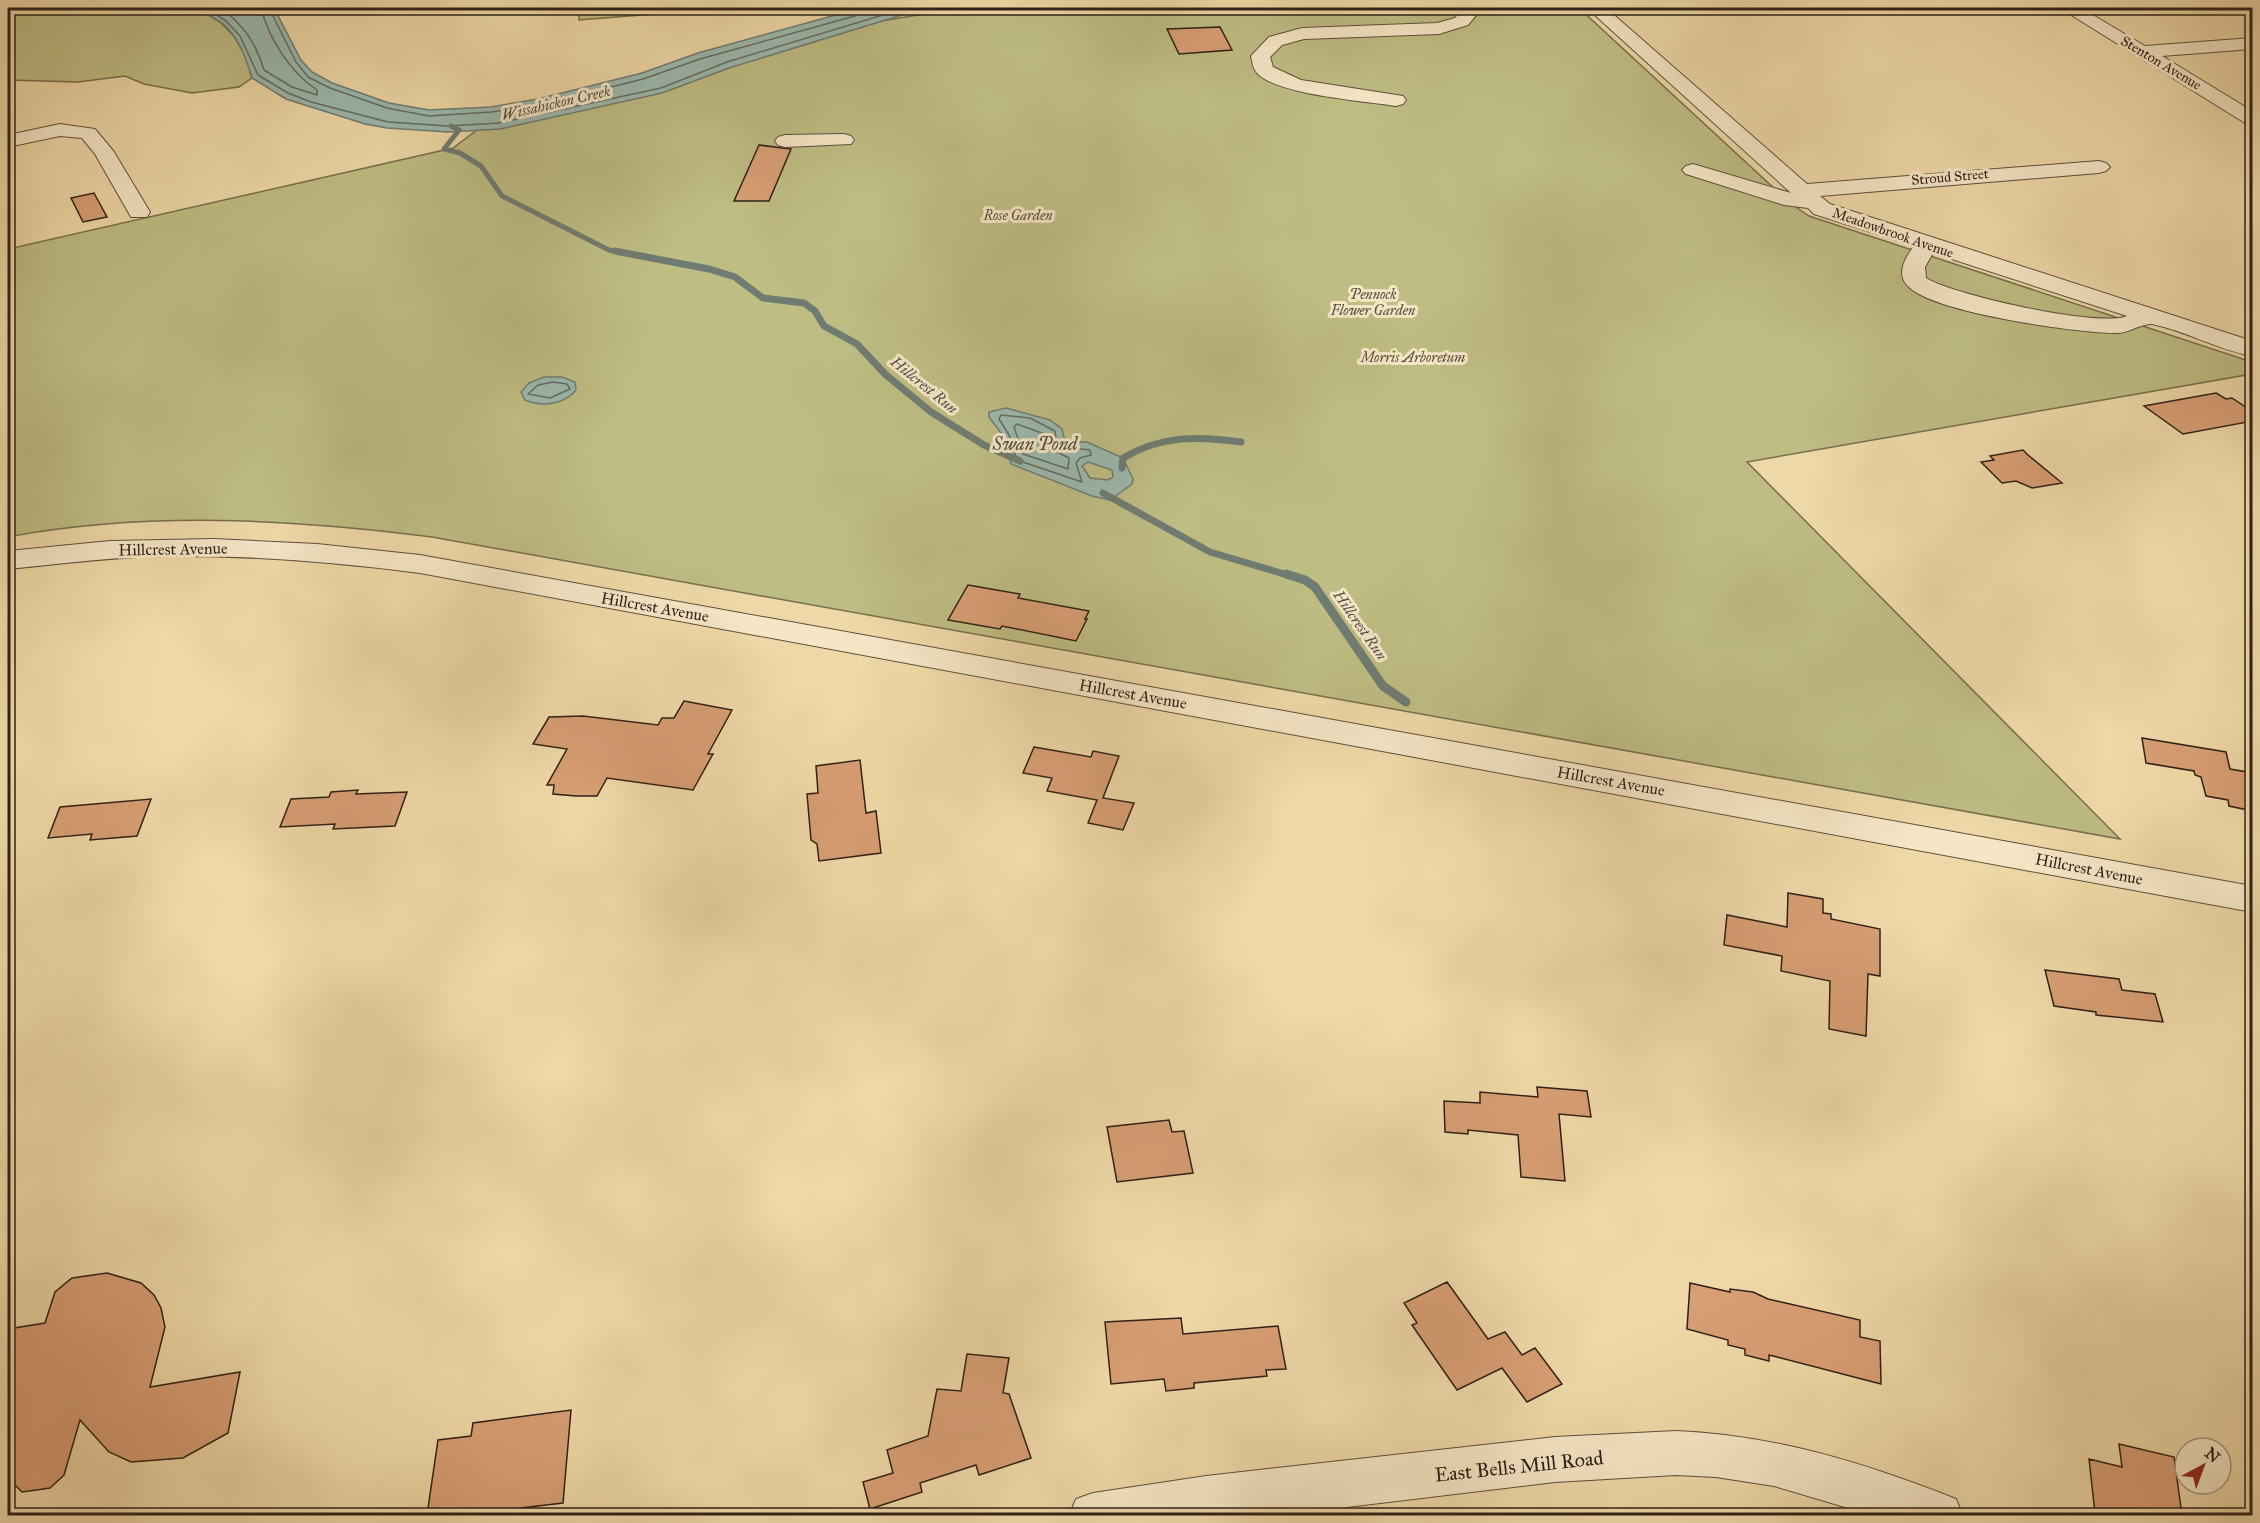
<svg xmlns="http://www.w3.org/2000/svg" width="2260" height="1523" font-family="'IM FELL Great Primer',serif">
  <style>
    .green { fill: #bebd83; stroke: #766e4e; stroke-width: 1.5 }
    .water { fill: #9bb9ae; stroke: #6f7c72; stroke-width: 1.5; fill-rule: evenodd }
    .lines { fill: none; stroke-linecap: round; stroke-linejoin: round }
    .shore { stroke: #646c64; stroke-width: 1.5 }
    .stream-far2 { stroke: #6f7c72; stroke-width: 5 }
    .stream-far1 { stroke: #6f7c72; stroke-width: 7 }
    .stream { stroke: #6f7c72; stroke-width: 9 }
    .building { fill: #d89e74; stroke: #2e2019; stroke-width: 1.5 }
    .minor-casing { stroke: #5e4e3c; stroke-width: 2 }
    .minor { fill: #f5e6c6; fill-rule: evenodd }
    .labels { text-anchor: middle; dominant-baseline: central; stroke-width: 6; stroke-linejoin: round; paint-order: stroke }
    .far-street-label { font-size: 14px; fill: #2e2019; stroke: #f5e6c6 }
    .far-park-label { font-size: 14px; font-style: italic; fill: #594f39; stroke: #f5e6c6 }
    .far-water-label { font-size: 15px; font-style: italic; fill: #4f4e46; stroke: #f5e6c6 }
    .street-label { font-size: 16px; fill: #2e2019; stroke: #f5e6c6 }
    .water-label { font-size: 18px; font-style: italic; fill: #4f4e46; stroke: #f5e6c6 }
    .near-street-label { font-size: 20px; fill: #2e2019; stroke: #f5e6c6 }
  </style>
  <rect width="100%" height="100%" fill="#efd8a7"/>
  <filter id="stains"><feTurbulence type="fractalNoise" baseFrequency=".00333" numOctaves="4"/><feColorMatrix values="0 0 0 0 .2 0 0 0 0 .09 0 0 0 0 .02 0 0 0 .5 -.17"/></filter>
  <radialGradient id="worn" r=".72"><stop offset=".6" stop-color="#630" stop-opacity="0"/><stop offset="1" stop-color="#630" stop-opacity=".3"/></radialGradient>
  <!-- green -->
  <path class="green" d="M34 8H197L220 22 233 35 246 56 252 78 239 87 192 93 144 84 125 76 78 82 8 80V17Z
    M579 8H732L579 20Z
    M940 8H1579L1790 203 1809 216 2252 362V374L1747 462 2120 839 432 537C293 519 146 511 8 537V249L453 148 477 130 800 34 918 15Z"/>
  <!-- water -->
  <path class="water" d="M197 8H274L301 60 312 72 332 83 389 103 429 110 491 107 538 99 642 73 698 53 843 13 866 8H925L729 68 662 93 500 129 448 132 387 128 365 124 286 99 252 78C246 58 239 37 222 23 214 17 204 14 197 8Z
    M544 377H562L575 382 576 390C564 405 542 407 525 400L521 392 529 383Z
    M1006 408 1050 420 1062 429 1065 442H1087L1123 458 1133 479 1132 484 1110 500 1092 496 1011 464 1004 437 989 417V412ZM1088 462 1112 470 1113 477 1108 480 1090 478 1082 466Z"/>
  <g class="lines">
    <!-- shore -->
    <path class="shore" d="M206 8 226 21 240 36 258 75 288 93 311 102 388 122 448 126 499 123 661 88 727 62 906 8
      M222 8C245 28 255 41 264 70L292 87 317 95V90C290 72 269 39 261 8
      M269 8 296 62 308 77 330 88 387 108 429 116 491 112 540 105 643 79 700 59 855 16 860 8
      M553 382 567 384 570 389 550 398 528 394 538 385Z
      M1001 415 1030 418 1055 431 1056 439 1062 447 1090 450 1091 455 1080 458 1076 463 1082 482 1017 460 1009 435 999 419Z
      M1017 424 1047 435 1055 451 1069 458 1068 469 1023 454 1014 427Z"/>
    <!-- stream-far2 -->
    <path class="stream-far2" d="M451 126 459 130 444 149 460 153 481 166 502 196 609 250 623 253"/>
    <!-- stream-far1 -->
    <path class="stream-far1" d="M615 251 709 269 735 277 763 298 804 303 815 311 824 326 857 344 885 374 931 412 984 445 1020 461
      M1122 468 1123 458C1162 435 1198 436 1241 442
      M1103 493 1210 552 1291 576"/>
    <!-- stream -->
    <path class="stream" d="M1286 574 1305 580 1315 587 1383 686 1406 702"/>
  </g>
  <!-- building -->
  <path class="building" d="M1220 27 1232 50 1179 54 1167 29Z
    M759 145 791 149 769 201H734Z
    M94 193 107 217 83 222 71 198Z
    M2216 393 2226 399 2232 398 2253 412V421L2183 434 2144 406Z
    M2023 450 2028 455 2062 483 2032 488 2016 481 2002 483 1981 462 1994 460 1990 456Z
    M968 585 1020 594 1018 598 1089 611 1085 619H1087L1076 641 1002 626 1000 629 948 620Z
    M684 701 732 710 708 754H713L693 790 607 778 597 796H576L553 794 554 785H547L567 749 533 744 549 717 583 716 658 725 662 718H674Z
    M2142 738 2226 752 2230 769 2253 773V811L2229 806 2228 800 2206 796 2201 777 2195 775 2194 771 2146 763Z
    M1034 747 1091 757 1093 751 1119 756 1103 798 1134 803 1123 830 1088 823 1097 800 1047 791 1052 778 1023 773Z
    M860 760 866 813 876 811 881 853 819 861 817 844 811 840 807 794 818 793 816 766Z
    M358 790 356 794 407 792 395 826 333 829 335 824 280 827 291 799 329 797 331 792Z
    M151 799 137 836 90 840 92 834 48 838 60 807Z
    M1788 893 1823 899V913L1831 914V919L1880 929V976L1868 974 1866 1036 1829 1029 1830 981 1781 971 1782 956 1724 945 1727 915 1787 927Z
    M2045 970 2119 979 2122 990 2155 994 2163 1022 2096 1015V1012L2054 1006Z
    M1537 1087 1587 1091 1591 1117 1559 1114 1565 1181 1521 1177 1518 1135 1468 1130V1134L1445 1132 1444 1101 1480 1103V1092L1538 1097Z
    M1169 1120 1172 1132 1184 1131 1193 1173 1117 1182 1107 1127Z
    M107 1273 141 1283 154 1295 161 1308 165 1327 150 1387 240 1372 228 1433 183 1458 131 1462 109 1452 80 1420 64 1475 50 1488 22 1492 8 1478V1329L45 1323 55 1292 72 1278Z
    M1447 1282 1488 1339 1505 1332 1522 1355 1535 1348 1562 1384 1527 1402 1502 1368 1457 1390 1412 1325 1417 1323 1404 1303Z
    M1690 1283 1730 1292V1289L1753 1292 1768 1299 1860 1320V1337L1880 1341 1881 1384 1769 1355V1361L1745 1355V1349L1728 1345V1340L1687 1329Z
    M1181 1318 1183 1334 1278 1326 1286 1369 1266 1370 1267 1376 1194 1383V1388L1166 1391 1164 1379 1111 1384 1105 1322Z
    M967 1354 1009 1358 1003 1393 1009 1394 1031 1458 979 1475 976 1465 920 1483 922 1492 870 1509 863 1482 893 1473 887 1450 928 1436 937 1389 961 1391Z
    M571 1410 563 1503 463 1515H427L438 1440 471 1436 473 1423Z
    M2119 1444 2174 1457 2182 1515H2106L2095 1513 2089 1459 2122 1467Z"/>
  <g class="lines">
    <defs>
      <path id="minor" d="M1464 8H1482L1468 25 1439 34 1304 39 1282 45 1270 57 1273 67 1301 80 1403 96 1406 100 1403 104 1396 106C1365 101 1277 95 1257 73 1253 69 1252 61 1251 56L1269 37 1302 28 1437 23 1455 18Z
        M1587 8H1606L1807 184 2099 161 2106 163 2110 167 2106 171 2099 173 1820 196 1830 204 2252 341V356C2218 350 2186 331 2152 324 2143 323 2128 333 2117 333 2078 333 1935 313 1909 287 1895 274 1905 258 1914 246L1814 214 1808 208 1784 205 1686 174 1682 170 1686 166 1693 164 1791 193ZM1933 253 2127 316C2100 328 1953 295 1926 278L1925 267Z
        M2060 8H2081L2145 46 2252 38V49L2162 56 2252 111V125L2245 123Z
        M60 124 95 129 114 152 150 212 147 217H131L95 154 82 138 60 136 8 147V135Z
        M844 134 851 136 854 140 851 144 785 147 778 145 775 141 778 137 785 135Z
        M214 539 317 544 420 555 2252 886V912L420 573C335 562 249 555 163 556 111 557 59 564 8 569V551L110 541Z
        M1676 1431C1774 1435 1865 1463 1956 1499L1963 1516H1875L1774 1486 1716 1477 1676 1475 1555 1482 1272 1516H1069L1076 1499 1093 1493 1206 1476 1555 1437Z"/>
    </defs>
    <!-- minor casing -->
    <use href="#minor" class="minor-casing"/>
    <!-- minor -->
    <use href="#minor" class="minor"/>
  </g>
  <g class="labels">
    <!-- far-street labels -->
    <g class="far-street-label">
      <text transform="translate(2161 63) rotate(31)">Stenton Avenue</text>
      <text transform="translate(1950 177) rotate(-5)">Stroud Street</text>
      <text transform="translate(1893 233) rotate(19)">Meadowbrook Avenue</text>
    </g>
    <!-- far-park labels -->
    <g class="far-park-label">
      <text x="1018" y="215">Rose Garden</text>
      <text x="1373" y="294">Pennock<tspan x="1373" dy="16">Flower Garden</tspan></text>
      <text x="1413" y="357">Morris Arboretum</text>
    </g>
    <!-- far-water labels -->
    <g class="far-water-label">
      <text transform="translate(556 103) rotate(-13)">Wissahickon Creek</text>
      <text transform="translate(924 385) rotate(39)">Hillcrest Run</text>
      <text transform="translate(1360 625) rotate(55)">Hillcrest Run</text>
    </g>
    <!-- street labels -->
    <g class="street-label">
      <text transform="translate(173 549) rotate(-1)">Hillcrest Avenue</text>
      <text transform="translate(655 607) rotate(10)">Hillcrest Avenue</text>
      <text transform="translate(1133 694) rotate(10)">Hillcrest Avenue</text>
      <text transform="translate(1611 781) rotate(10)">Hillcrest Avenue</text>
      <text transform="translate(2089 869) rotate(11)">Hillcrest Avenue</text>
    </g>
    <!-- water labels -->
    <g class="water-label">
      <text x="1035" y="444">Swan Pond</text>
    </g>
    <!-- near-street labels -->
    <g class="near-street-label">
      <text transform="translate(1519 1466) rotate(-6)">East Bells Mill Road</text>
    </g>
  </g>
  <!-- margin -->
  <rect width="2260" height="1523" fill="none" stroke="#efd8a7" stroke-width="30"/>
  <rect x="9" y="9" width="2242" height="1505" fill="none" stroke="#2e2019" stroke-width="3"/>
  <rect x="15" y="15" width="2230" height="1493" fill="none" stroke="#2e2019" stroke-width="1.5"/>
  <!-- north arrow -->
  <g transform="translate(2203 1466) rotate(41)"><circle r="28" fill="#f5e6c6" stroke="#a59781" stroke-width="1.5"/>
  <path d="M0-4.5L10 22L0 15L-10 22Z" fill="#8f2418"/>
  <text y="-9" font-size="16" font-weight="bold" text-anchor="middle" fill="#2e2019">N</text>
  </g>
  <rect width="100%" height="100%" filter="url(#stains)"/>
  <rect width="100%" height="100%" fill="url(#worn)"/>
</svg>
